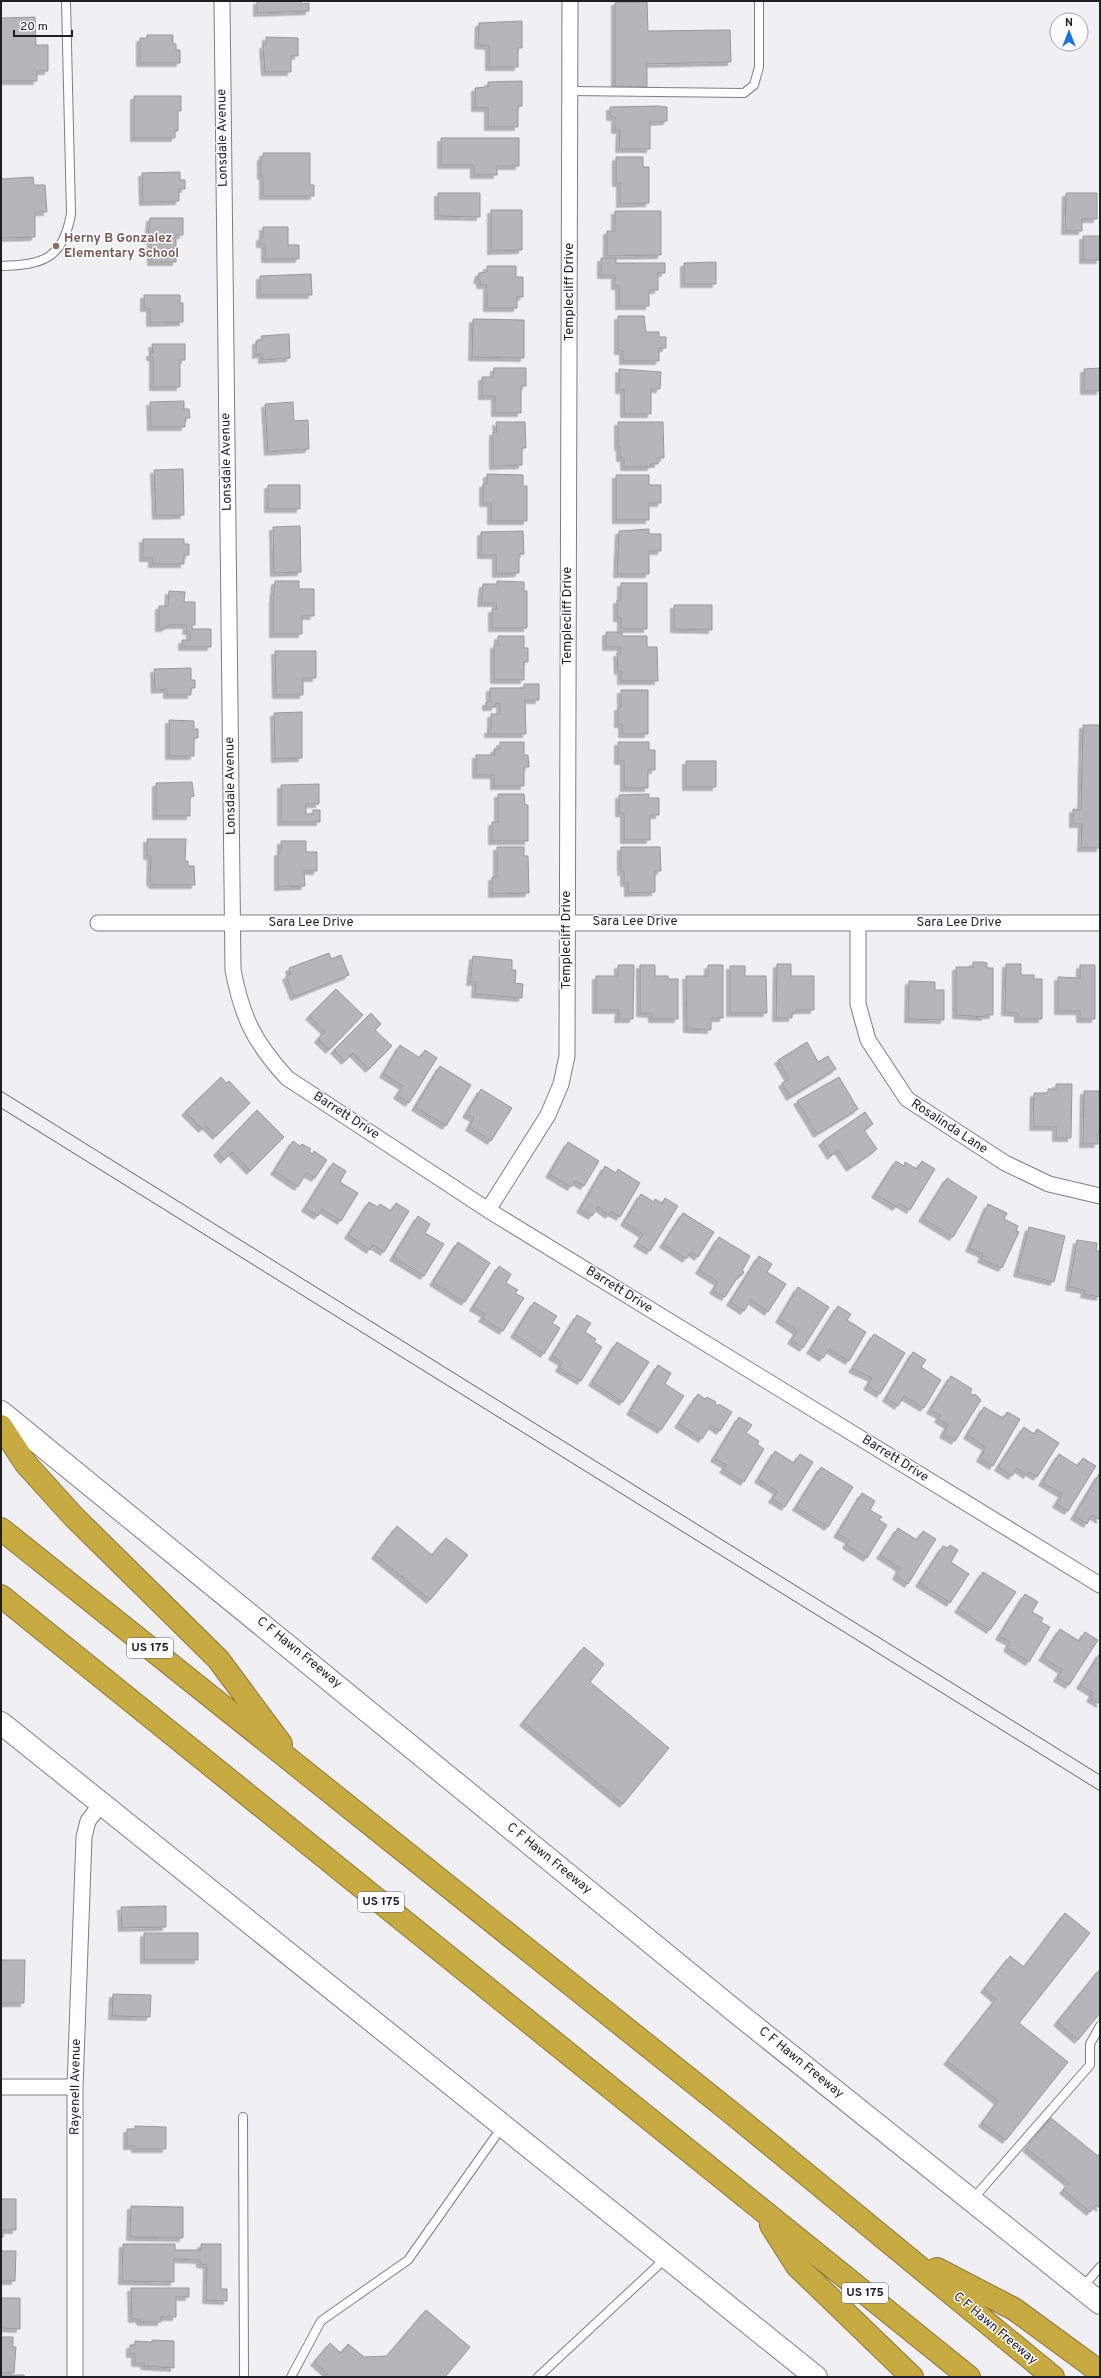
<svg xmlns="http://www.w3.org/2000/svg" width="1101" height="2378" font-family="Overpass,sans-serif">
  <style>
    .building { fill: #b6b6b9; stroke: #99999c; filter: url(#shadow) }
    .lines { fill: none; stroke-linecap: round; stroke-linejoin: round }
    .service-casing { stroke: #7f7e81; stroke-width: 10 }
    .minor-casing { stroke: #7f7e81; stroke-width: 17 }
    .secondary-casing { stroke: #7f7e81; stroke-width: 24 }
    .motorway-casing { stroke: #8d7937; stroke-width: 24 }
    .service { stroke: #fff; stroke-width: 8 }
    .minor { stroke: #fff; stroke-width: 15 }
    .secondary { stroke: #fff; stroke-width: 22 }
    .motorway { stroke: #c8aa43; stroke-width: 22 }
    .tram { stroke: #646365; stroke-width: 1 }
    .education-dot { fill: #8d6e63; stroke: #fdfcff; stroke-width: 1.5 }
    .labels { text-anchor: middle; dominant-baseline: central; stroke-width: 3; stroke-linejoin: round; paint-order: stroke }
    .shield { fill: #fdfcff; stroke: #626163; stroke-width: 1 }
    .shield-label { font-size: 12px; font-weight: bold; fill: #1f1e20 }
    .street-label { font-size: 13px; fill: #1f1e20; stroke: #fdfcff }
    .education-label { font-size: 13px; font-weight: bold; fill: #785e54; stroke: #fdfcff; text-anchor: start }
  </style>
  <defs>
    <filter id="shadow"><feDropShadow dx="-3.5" dy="3.5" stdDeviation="0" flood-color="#0004"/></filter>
  </defs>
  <rect width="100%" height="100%" fill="#f0eff2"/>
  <!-- building -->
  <path class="building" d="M257 1H301V4L309 3V11L257 13Z
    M615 2H647L648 31 730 30 731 62 647 64V87H615Z
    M35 17 36 45H48V71H37V81H1V18Z
    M522 21V48H518V67H489V46L478 45 479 23Z
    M147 35H173V44H176V50H180V63H140V38H147Z
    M266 37 298 38V56H291V72H265L263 45H266Z
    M522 81V106H518V127H488V108H475V88L488 87V82Z
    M134 96H181V111H178V131H175V138H134Z
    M658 106 667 107V121L650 122V149H619L620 130H615V117H610V107Z
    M441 138H519V166H497V175H474V165H441Z
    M263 153H310V185H314V196H263V176H261V157H263Z
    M616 157H643V167H649V203L620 204V183H616Z
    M180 172V180H185V189H179V201L143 202 142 173Z
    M33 177 34 185H45L47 212H35V237L1 238V179Z
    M438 193H480V217L438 216Z
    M1066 193H1097V219H1082V231H1065Z
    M491 210H522V250L491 251Z
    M615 211H661V255L607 256V231H615Z
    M150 218H183V235H176V262H151V240H148Z
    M263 227H288V245H299V259H265V244H260V237H263Z
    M1083 236H1100V260H1083Z
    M601 258H616V263H665V273H658V290H649V306H619V286H615V275H601Z
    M716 262V284H684V263Z
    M487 266H516V277H523V297H517V308H487V285H480V280H477L479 273 487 272Z
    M311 274 312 295H260V276Z
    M144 295H180V303H183V322L150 323V308H144Z
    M618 316H644L646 332H659V337H666V348H659V361H623V351H618Z
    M473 319 524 320V358L472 357Z
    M289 334 290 358 262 360V354L256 355V341L262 340 261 336Z
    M152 344H185V360H180V387H153V357H150V353H153Z
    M494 368H526V386H521V413H495V396H482V377H493Z
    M1100 368V391H1084V369Z
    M619 369 661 372 660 389H651V414H624V390H619Z
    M184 401V409H189L190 418H185V427H151L150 402Z
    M293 402 294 421 308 420 309 449 268 452 265 404Z
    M496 422H525L526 448H522V465L493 466V432H497Z
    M618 422H663L664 458H658V464H651V467H624V458H620V447H618Z
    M183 469 184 515 156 516 154 470Z
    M487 474 523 475V486H527V521H491V503H483V484H487Z
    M616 475H649V485H661V503H649V520H616Z
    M268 485H300V509H268Z
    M300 526 301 572 274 573 273 527Z
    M649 529V534H661V551H649V574H617L619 531Z
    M523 531 524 554H519V573L496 574V555H481V532Z
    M143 539H184V544H189V555H184V564H152V558H143Z
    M275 581H299V589H314V616H302V634H273V600Z
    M497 581 524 582V591H527V628H492V609H497L496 603H481L483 584H497Z
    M621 583H647V629H621V618H617V600H621Z
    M169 591 185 592 184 602H195V625H192V629H211V647H182V640H190V631H186L187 625H170L164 628H159V606H168Z
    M674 605H712V630L674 629Z
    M606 632H622V636H647V647H657L658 681H621V671H618L617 653H621V647H606Z
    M498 636H524V648H528V662H524V680H494V645H498Z
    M275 651H316V678H303V695H276Z
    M191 668V680H195V688H191V695H167V689L155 690 154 669Z
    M524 684H539V700H525L526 734H488V730H491V714H500V703L495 704V707H486V702H490V688H524Z
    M621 690H648V734H622V724H618V707H621Z
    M302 712V758L275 759 274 713Z
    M169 720 194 721V729H198V738H194V756H169Z
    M1083 725H1100V848H1081L1082 824H1073V809L1081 810Z
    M500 742H524V755H528L529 767H524V786H494V775H476V755H494V749H500Z
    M618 742H649V750H655V770H648V788H624V761H618Z
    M686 761H716V787H686Z
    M192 782 194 796 190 797V816H156V783Z
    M319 784V804H306V814H313V810H320V822H281V785Z
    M498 794H524L525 805H528V841H492V822H498Z
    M649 794V798H659V815H650V840H624V813H619V795Z
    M147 839H186L185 861H188V866H194L195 885H153L150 881 151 856H147Z
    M281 841H306V852H317V871H304L305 886 278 887V852H281Z
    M497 847H524V856H528L529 893 492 894V877H497Z
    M621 847H660L661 871H655V892L628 893V883H624V872H621Z
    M329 953 331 959 341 955 349 975 294 997 286 976 291 974 289 968Z
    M473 956 512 960V970H516L515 983 523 984 522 998 475 994 476 982H470Z
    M973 962H982L987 963V968H993V1015H985V1017L956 1015V967H973Z
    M777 964H791V976H814V1010H796V1013H792V1018H776Z
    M1006 964H1021V975H1034V979H1042V1019H1018V1013L1005 1012Z
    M618 965H634L633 1019H618L619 1010H596V976H618Z
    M640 965H655V976H668V979H678V1019H652V1014L640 1013Z
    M708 965H723V1018H711V1030L687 1029 686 976H708Z
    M1080 965H1095V1019H1080V1011H1058V977L1080 978Z
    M730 966H745V976H766L767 1013H730Z
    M909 981 935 982V990H944V1020L908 1019Z
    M336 989 363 1015 329 1050 318 1039 325 1031 309 1016Z
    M371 1013 381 1024 375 1030 392 1046 369 1069 353 1053 345 1061 334 1050Z
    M807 1042 818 1062 828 1056 836 1069 790 1097 782 1083 789 1079 778 1060Z
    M400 1045 420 1058 425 1050 437 1058 409 1103 397 1095 403 1086 383 1074Z
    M440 1066 471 1085 446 1126 415 1107Z
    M221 1077 226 1083 229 1081 250 1103 216 1136 206 1126 202 1129 185 1112Z
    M839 1077 858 1109 817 1134 797 1101Z
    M1056 1084H1072L1071 1138H1056V1127H1033L1034 1093H1048V1089H1056Z
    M481 1089 512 1108 491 1141 469 1127 474 1118 466 1114Z
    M1084 1091H1099L1100 1133H1098V1144H1083Z
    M257 1110 284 1137 250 1171 232 1152 224 1160 217 1152Z
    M865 1112 873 1124 864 1130 877 1149 850 1168 838 1150 831 1156 822 1142Z
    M293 1141 300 1146 302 1144 311 1149 309 1152 313 1154 314 1151 327 1160 315 1178 306 1173 298 1187 274 1171Z
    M568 1142 599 1161 584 1186 575 1181 571 1187 549 1174Z
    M896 1161 904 1166 905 1162 917 1169 922 1161 935 1169 910 1210 899 1203 896 1207 875 1194Z
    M333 1163 346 1171 340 1182 358 1193 341 1221 322 1209 318 1216 305 1208Z
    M605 1166 616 1173 618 1169 640 1183 620 1217 611 1212 609 1215 598 1207 592 1216 580 1209Z
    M947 1178 977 1197 953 1237 922 1218Z
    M641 1194 654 1202 655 1199 662 1203 665 1198 678 1206 650 1251 637 1243 643 1234 624 1222Z
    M369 1202 378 1207 380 1204 391 1211 396 1203 409 1211 384 1252 373 1245 370 1250 348 1235Z
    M988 1204 1007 1213 1004 1219 1018 1226 1016 1231 1019 1232 1002 1268 981 1259 983 1254 969 1248Z
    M683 1213 714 1232 698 1257 691 1252 686 1259 663 1244Z
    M418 1216 430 1224 425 1233 444 1244 424 1276 393 1257Z
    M1029 1227 1065 1236 1054 1282 1017 1273Z
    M719 1237 750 1256 742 1271 744 1272 741 1276 739 1275 725 1297 713 1290 718 1282 699 1270Z
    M1077 1240 1097 1243 1096 1251H1100V1297L1084 1294 1085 1290 1069 1287Z
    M458 1242 490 1263 465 1302 433 1282Z
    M759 1256 772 1264 767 1272 786 1284 768 1312 751 1300 744 1311 730 1302Z
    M499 1266 511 1274 506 1283 518 1290 515 1293 524 1298 503 1331 482 1318 485 1314 473 1307Z
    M798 1287 829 1307 803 1348 791 1340 797 1331 779 1319Z
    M534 1302 557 1316 552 1323 560 1328 544 1354 514 1334Z
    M838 1306 851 1314 847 1320 866 1332 849 1361 829 1349 823 1358 810 1350Z
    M577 1315 591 1323 585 1332 596 1339 594 1342 602 1347 581 1381 559 1368 562 1362 552 1356Z
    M874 1334 905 1353 880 1394 867 1386 872 1378 852 1369Z
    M617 1342 649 1362 623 1402 592 1382Z
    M913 1352 926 1360 921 1367 941 1380 924 1408 904 1396 898 1406 886 1398Z
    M658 1365 671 1373 665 1384 684 1396 661 1430 630 1411Z
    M951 1376 972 1389 970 1393 974 1396 975 1394 981 1400 955 1441 943 1434 948 1425 938 1419 940 1415 930 1410Z
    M698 1394 705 1399 707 1397 716 1402 715 1404 718 1406 719 1404 732 1412 720 1431 711 1425 702 1439 678 1424Z
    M984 1407 1003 1418 1007 1412 1020 1419 993 1466 980 1458 986 1447 967 1435Z
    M739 1417 752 1425 746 1433 759 1441 757 1444 764 1449 744 1482 723 1469 726 1465 714 1458Z
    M1024 1427 1034 1434 1037 1429 1059 1443 1037 1477 1029 1472 1027 1475 1017 1468 1012 1476 998 1467Z
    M775 1451 794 1463 800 1454 813 1462 785 1507 772 1499 777 1491 758 1479Z
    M1059 1454 1078 1466 1083 1458 1096 1466 1068 1511 1056 1504 1062 1494 1042 1482Z
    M821 1467 853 1487 828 1527 796 1507Z
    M1099 1474 1100 1520 1092 1515 1087 1524 1074 1516Z
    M862 1493 875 1501 870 1510 882 1517 879 1520 887 1525 867 1558 846 1545 849 1540 837 1534Z
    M397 1526 432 1555 446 1538 468 1555 430 1600 375 1555Z
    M898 1528 917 1540 923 1531 936 1539 908 1584 896 1576 900 1568 880 1555Z
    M950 1545 958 1550 951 1562 969 1574 950 1603 919 1583 943 1546 948 1548Z
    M983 1572 1016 1592 990 1630 958 1609Z
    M1025 1594 1038 1602 1032 1612 1043 1618 1041 1622 1050 1627 1029 1662 1007 1648 1010 1642 999 1636Z
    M1060 1629 1079 1641 1085 1632 1098 1640 1069 1685 1057 1678 1062 1670 1042 1657Z
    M584 1647 604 1664 590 1682 669 1748 623 1804 523 1722Z
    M1100 1653V1704L1090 1698 1093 1693 1080 1685Z
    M166 1906V1927L122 1928 121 1907Z
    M1065 1913 1090 1933 1019 2023 1068 2062 1006 2140 982 2123 998 2101 947 2061 996 1999 984 1989 1010 1956 1024 1967Z
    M144 1933H198V1960H144Z
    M1 1960H25L24 2003H1Z
    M1100 1969V2013L1078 2040 1057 2022Z
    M113 1994 151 1995 150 2017 112 2016Z
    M1051 2118 1098 2156 1100 2153V2208L1096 2205 1090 2212 1063 2190 1069 2183 1026 2148Z
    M135 2126 166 2127V2149H135V2146H127V2129H135Z
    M1 2199H16V2230H3V2237H1Z
    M131 2206 183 2207V2238L130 2237Z
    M123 2244H175V2250H201V2244H221V2289H227V2301L206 2300 207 2265 200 2264V2260L174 2259V2282L122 2281Z
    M1 2251H16L15 2281H1Z
    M131 2288H189V2297H176V2317H161V2322H141L139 2319H132Z
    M1 2298H20V2329L1 2328Z
    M426 2310 470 2347 445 2377H325L328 2374 314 2362 330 2343 341 2353 348 2344 364 2357 387 2356Z
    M1 2337H13V2347H16L14 2373H1Z
    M152 2340 174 2341V2368L144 2366V2363H135V2354H130V2345H135V2341L152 2342Z
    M1 2375H24V2377H1Z"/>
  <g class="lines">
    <defs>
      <path id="service" d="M570 91 744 93 754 85 759 67V1
        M1 266C43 265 63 259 71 214L66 1
        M243 2117 244 2377
        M972 2200 1090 2065V2044L1100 2026
        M1082 2288 1100 2267
        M291 2377 321 2321 408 2260 502 2127
        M538 2377 666 2258"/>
      <path id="minor" d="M222 1 233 970C242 1017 254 1042 287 1078L488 1210 1100 1585
        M98 923H1100
        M858 923V1004L868 1040 907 1099 1005 1163 1049 1184 1100 1196
        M488 1210 548 1115 561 1084 567 1056 570 1
        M1 2087H75
        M75 2377V2087L84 1837 88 1821 102 1803"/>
      <path id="secondary" d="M1 1412 736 2012 1100 2303
        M1 1723 816 2377"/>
      <path id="motorway" d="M1 1426 26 1464 74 1517 218 1659 281 1744
        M1 1529 733 2114 1053 2377
        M1 1596 969 2377
        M771 2225 797 2266 912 2377
        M937 2269 1014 2309 1100 2372"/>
    </defs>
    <!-- service casing -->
    <use href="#service" class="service-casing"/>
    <!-- minor casing -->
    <use href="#minor" class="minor-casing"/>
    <!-- secondary casing -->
    <use href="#secondary" class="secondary-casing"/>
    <!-- motorway casing -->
    <use href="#motorway" class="motorway-casing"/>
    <!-- service -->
    <use href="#service" class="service"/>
    <!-- minor -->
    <use href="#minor" class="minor"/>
    <!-- secondary -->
    <use href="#secondary" class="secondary"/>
    <!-- motorway -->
    <use href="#motorway" class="motorway"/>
    <!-- tram -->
    <path class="tram" d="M1 1091 1100 1775
      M1 1108 1100 1791"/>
  </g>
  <!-- markers -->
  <circle class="education-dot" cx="56" cy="246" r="4"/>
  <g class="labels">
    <!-- shield labels -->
    <g class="shield">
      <rect x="127" y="1638" width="46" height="20" rx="3"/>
      <rect x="358" y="1892" width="46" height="20" rx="3"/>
      <rect x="842" y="2283" width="46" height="20" rx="3"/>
    </g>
    <g class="shield-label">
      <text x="150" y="1648">US 175</text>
      <text x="381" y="1902">US 175</text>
      <text x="865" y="2293">US 175</text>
    </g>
    <!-- street labels -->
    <g class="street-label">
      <text transform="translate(223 138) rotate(-91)">Lonsdale Avenue</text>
      <text transform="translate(570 292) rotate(-90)">Templecliff Drive</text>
      <text transform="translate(227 462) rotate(-91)">Lonsdale Avenue</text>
      <text transform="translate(568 616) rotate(-90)">Templecliff Drive</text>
      <text transform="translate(231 786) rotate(-91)">Lonsdale Avenue</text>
      <text x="635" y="922">Sara Lee Drive</text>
      <text x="311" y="923">Sara Lee Drive</text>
      <text x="959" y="923">Sara Lee Drive</text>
      <text transform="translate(567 940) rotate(-90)">Templecliff Drive</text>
      <text transform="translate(346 1116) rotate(33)">Barrett Drive</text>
      <text transform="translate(949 1127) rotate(33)">Rosalinda Lane</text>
      <text transform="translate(619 1290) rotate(32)">Barrett Drive</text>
      <text transform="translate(895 1459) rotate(32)">Barrett Drive</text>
      <text transform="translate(299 1653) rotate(39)">C F Hawn Freeway</text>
      <text transform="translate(549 1859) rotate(39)">C F Hawn Freeway</text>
      <text transform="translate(801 2063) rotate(39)">C F Hawn Freeway</text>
      <text transform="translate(76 2087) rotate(-89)">Rayenell Avenue</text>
      <text transform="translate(995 2329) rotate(40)">C F Hawn Freeway</text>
    </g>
    <!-- education labels -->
    <g class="education-label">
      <text x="64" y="239">Herny B Gonzalez<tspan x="64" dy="15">Elementary School</tspan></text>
    </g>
  </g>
  <!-- border -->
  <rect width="1101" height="2378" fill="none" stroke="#1f1e20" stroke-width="4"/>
  <!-- north arrow -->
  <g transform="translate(1069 32)"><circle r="19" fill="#fdfcff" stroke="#a4a3a6"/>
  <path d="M0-3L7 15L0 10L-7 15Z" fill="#1874dd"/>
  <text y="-6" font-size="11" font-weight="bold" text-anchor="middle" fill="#1f1e20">N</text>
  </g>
  <!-- scale -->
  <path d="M14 30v6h58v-6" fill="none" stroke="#1f1e20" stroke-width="2"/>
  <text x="20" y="30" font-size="12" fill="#1f1e20" stroke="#fdfcff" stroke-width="3" paint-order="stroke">20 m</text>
</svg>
